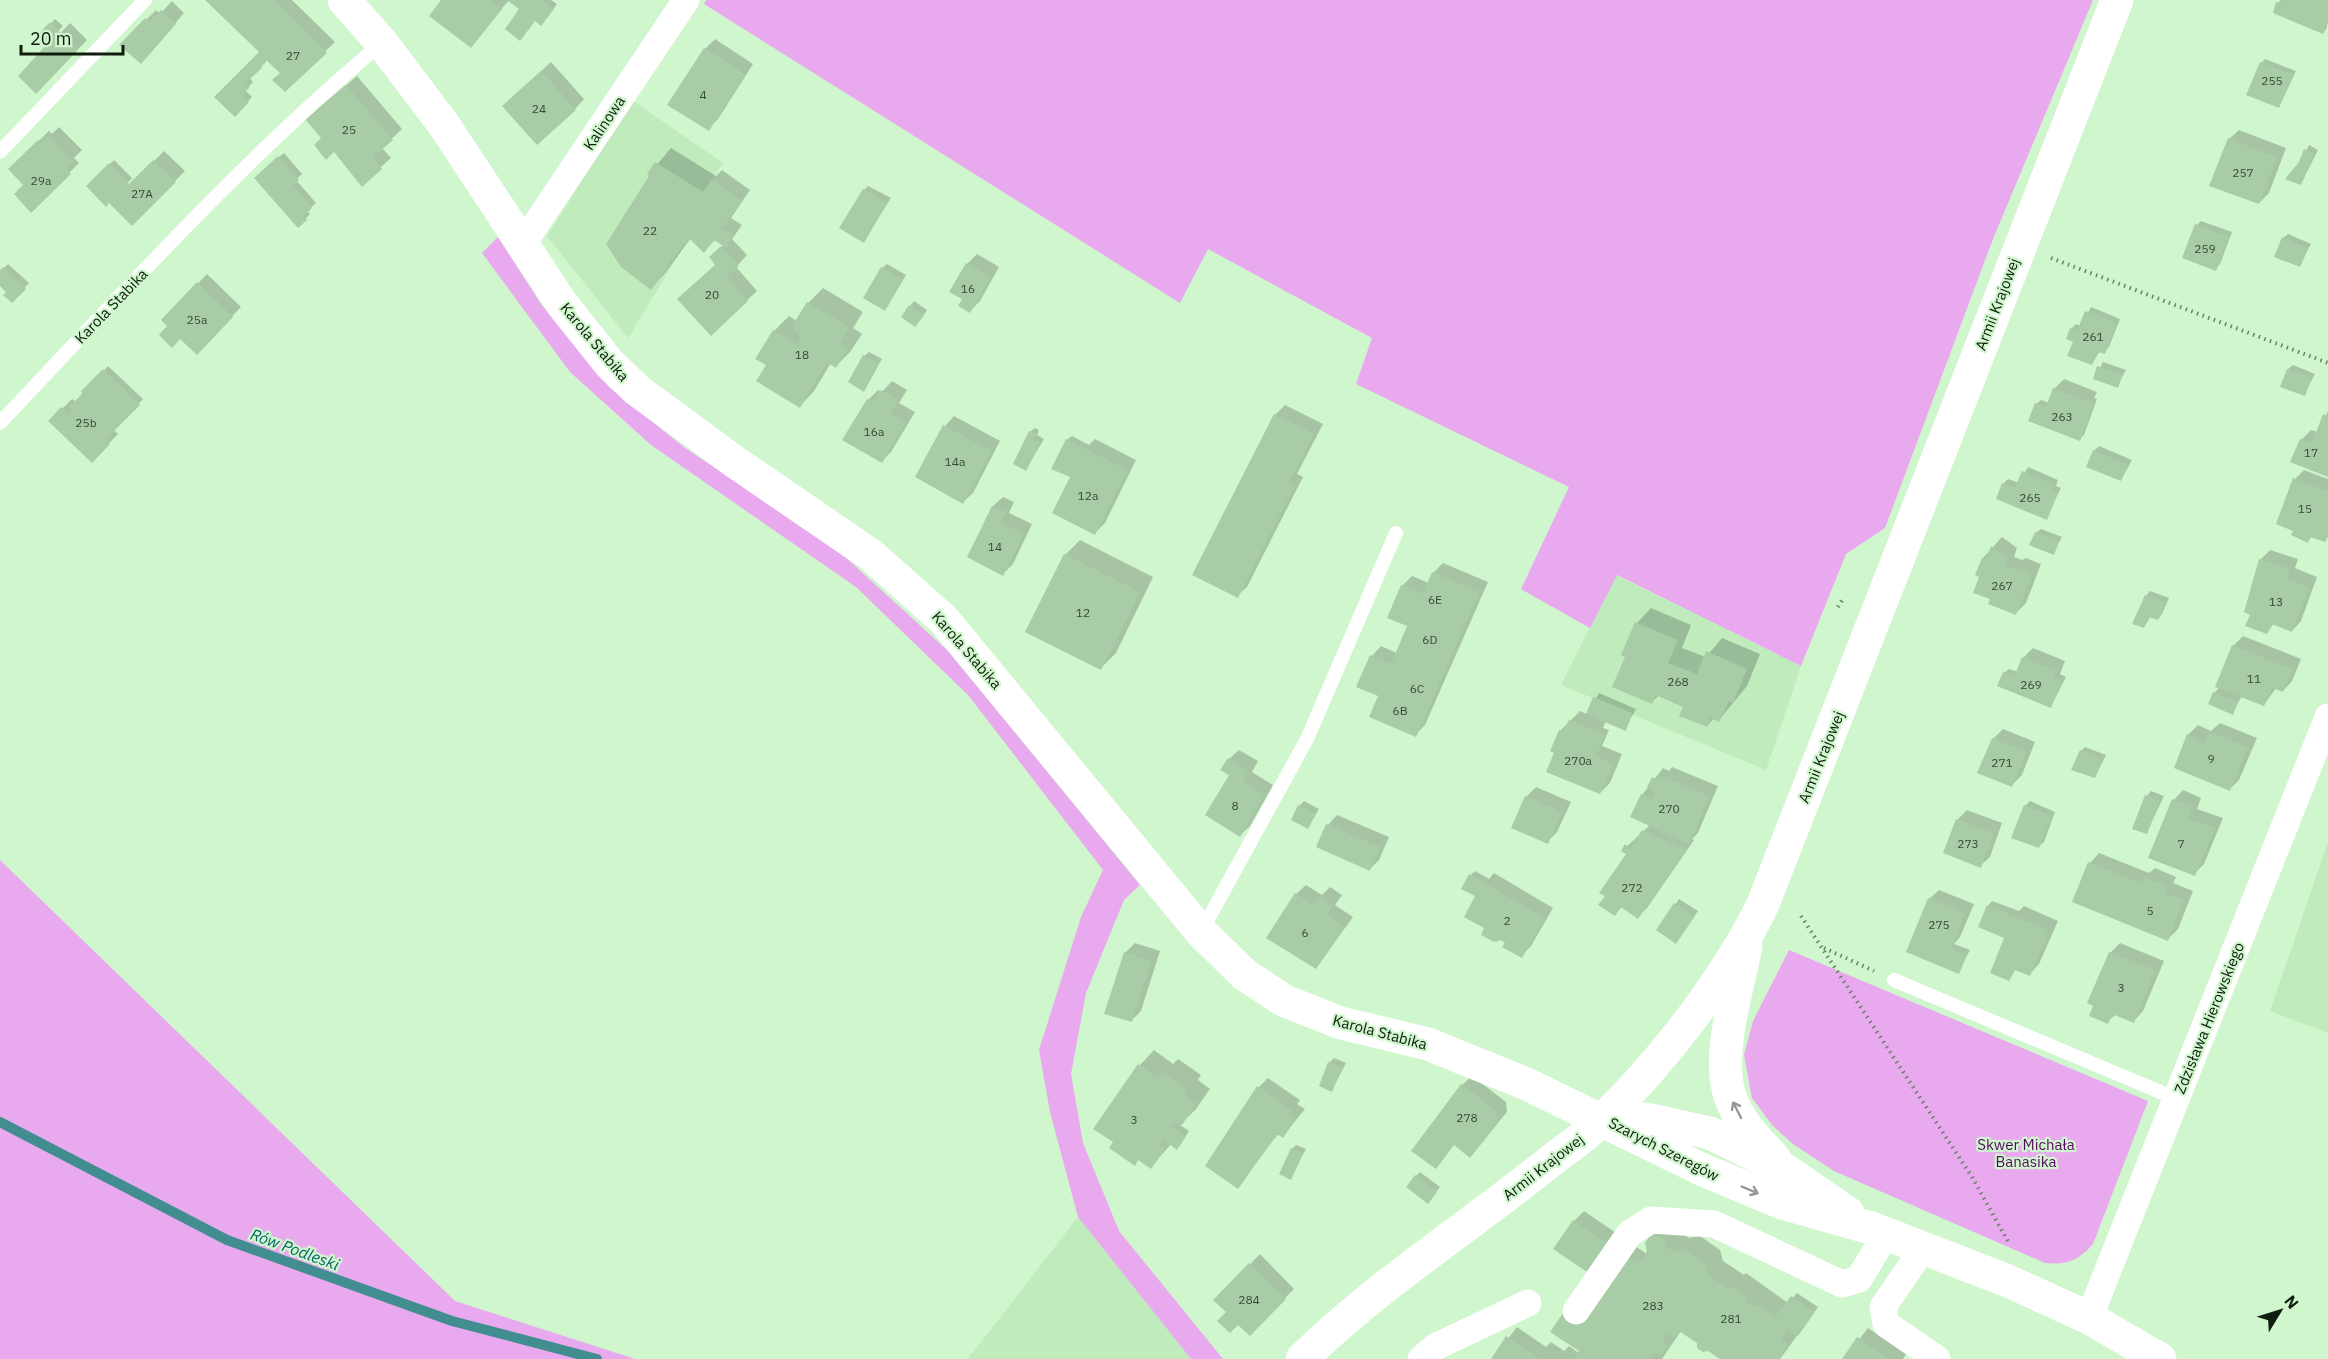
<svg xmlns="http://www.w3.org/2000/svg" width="2328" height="1359" font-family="'IBM Plex Sans',sans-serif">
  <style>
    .built { fill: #bfebbd }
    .green { fill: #e9a9ef }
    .shadow { fill: #0003 }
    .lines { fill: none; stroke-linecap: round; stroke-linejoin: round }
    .stream { stroke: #418d90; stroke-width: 10 }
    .building { fill: #a8cda6 }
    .path { stroke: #698167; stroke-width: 4; stroke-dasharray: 1.5 4.5; stroke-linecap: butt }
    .service { stroke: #fff; stroke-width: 14 }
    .minor { stroke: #fff; stroke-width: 27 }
    .tertiary { stroke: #fff; stroke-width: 33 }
    .oneway { stroke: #939993 }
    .labels { text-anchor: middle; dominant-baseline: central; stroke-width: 4.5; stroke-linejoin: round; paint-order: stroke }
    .number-label { font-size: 12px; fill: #354834 }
    .street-label { font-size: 15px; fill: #0f1c0e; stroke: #d0f6cd }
    .park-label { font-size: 15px; fill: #590662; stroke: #d0f6cd }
    .water-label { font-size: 16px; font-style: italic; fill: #09636b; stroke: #d0f6cd }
  </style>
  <rect width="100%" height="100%" fill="#d0f6cd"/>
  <!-- built -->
  <path class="built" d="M633 101 723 163 688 218 689 238 628 338 547 236Z
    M1616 575 1801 666 1766 770 1561 685Z
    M2328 842V1033L2270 1011Z
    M1078 1217 1191 1359H968Z"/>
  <!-- green -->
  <path class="green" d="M706 0H2093L1993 239 1885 528 1846 554 1801 666 1617 575 1590 628 1521 589 1569 487 1356 384 1372 338 1208 249 1180 303 704 4Z
    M498 237 541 304 609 387 685 448 832 545 948 651 1140 885 1124 900 1086 993 1071 1074 1083 1143 1119 1231 1223 1359H1191L1078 1217 1050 1112 1039 1050 1081 917 1103 870 968 695 856 587 651 445 570 372 482 253Z
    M0 860 455 1301 635 1359H0Z
    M1789 950 2148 1101 2093 1244C2078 1261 2067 1265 2045 1263L1834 1171 1793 1144 1772 1125 1752 1098 1744 1055 1753 1021Z"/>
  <!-- shadow -->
  <path class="shadow" d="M207 0H292L335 42 285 90 282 73 267 58 265 63 249 77 253 82 245 90 252 97 235 115 216 97 261 52Z
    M442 0H509L471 46Z
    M509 0H551L557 4 545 20 521 9Z
    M2281 0H2328L2327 28 2323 33 2278 3Z
    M172 1 184 13 150 53 122 44 156 10 160 14Z
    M55 19 63 26 47 42 40 35Z
    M70 23 87 40 36 92 20 76Z
    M715 39 753 64 718 119 708 129 705 49Z
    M2265 59 2296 71 2279 107 2261 63Z
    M551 62 584 99 575 109 513 97Z
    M357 76 402 129 382 148 391 158 362 184 323 138 317 110Z
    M59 127 82 150 74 158 79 163 31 211 25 185 10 169 49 131 52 134Z
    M2239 130 2286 148 2269 193 2259 203 2229 139Z
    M2309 145 2318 150 2301 184 2300 163Z
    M671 148 716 176 722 170 750 190 731 218 742 225 732 239 747 255 736 267 757 291 711 334 718 250 727 242 716 239 704 251 691 238 665 273 651 288 649 174Z
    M164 151 185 171 132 224 110 201 88 186 114 160 132 178 121 190 123 192Z
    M284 153 302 174 296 180 316 203 307 211 310 214 298 226 260 173Z
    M868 186 891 198 864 241V190Z
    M2201 221 2232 232 2220 264 2215 269 2197 225Z
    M2288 234 2311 244 2299 265 2283 238Z
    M977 254 999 267 980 301 970 311 965 299 967 264Z
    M8 264 29 283 12 301 8 292 0 284V272Z
    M887 264 906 275 885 309 882 268Z
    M207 274 241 307 197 353 163 320Z
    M823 288 863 312 853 328 862 334 850 352 836 366 831 363 814 391 800 406 768 364 774 331 789 316 797 321 808 303Z
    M914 301 927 310 920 321 910 306Z
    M2091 307 2120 319 2109 347 2104 352 2100 351 2092 364 2075 341 2071 329 2076 324 2081 326Z
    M869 352 882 359 863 390 864 356Z
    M2103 362 2126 370 2117 386 2095 378Z
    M2293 365 2315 374 2304 394 2288 369Z
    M108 366 143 399 114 430 118 434 92 461 50 421 72 399 76 402Z
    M2064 379 2097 392 2094 398 2097 399 2084 435 2080 439 2036 404 2041 400 2049 403 2054 389Z
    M892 381 907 390 899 403 915 412 891 452 882 461 868 400 878 390 882 392Z
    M1285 405 1323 424 1297 474 1303 477 1247 587 1237 596 1275 415Z
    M2328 411V475L2301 440 2311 430 2318 432Z
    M954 416 1000 441 973 493 963 502 945 426Z
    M1035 428 1039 430 1037 435 1044 439 1026 469 1030 432Z
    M1072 436 1089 445 1095 439 1136 460 1105 523 1095 533 1071 476 1067 440Z
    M2099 446 2132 460 2121 480 2094 451Z
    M2028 467 2058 480 2056 486 2061 488 2046 518 2003 484 2008 479 2019 483Z
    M2304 470 2328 479V537L2325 540 2313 536 2308 541 2295 530V479Z
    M1003 497 1014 502 1009 513 1032 524 1013 564 1003 574 969 557 993 506Z
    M2041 529 2062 537 2053 553 2036 533Z
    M2002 537 2017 548 2014 557 2022 560 2026 558 2041 564 2026 603 2016 613 1992 598 1981 576 1983 558Z
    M1080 540 1153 577 1116 653 1101 668 1027 631 1065 555Z
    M2270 550 2298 559 2295 568 2317 577 2301 621 2292 631 2274 623 2267 633 2252 614 2260 560Z
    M1443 563 1488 582 1425 725 1415 735 1379 696 1358 687 1372 656 1381 646 1397 653 1409 626 1402 586 1412 576 1429 583 1433 573Z
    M2150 591 2169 598 2162 614 2158 619 2151 616 2144 627 2146 596Z
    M1651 608 1691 625 1682 648 1706 657 1722 638 1760 654 1747 686 1719 720 1714 718 1707 726 1685 706 1659 695 1652 702 1627 656 1623 655 1637 623Z
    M2243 636 2301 659 2292 681 2283 691 2276 688 2264 705 2242 696 2232 713 2214 693 2220 687 2233 646Z
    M2033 648 2065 661 2060 674 2066 677 2051 706 2004 673 2009 669 2018 672 2023 658Z
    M1599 693 1636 709 1625 729 1606 721 1603 728 1609 730 1602 746 1622 754 1610 783 1600 793 1556 752 1560 731 1580 711 1587 714Z
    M2220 723 2257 738 2239 780 2230 789 2188 735 2198 725 2211 731Z
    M2003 729 2035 742 2022 775 2012 785 1993 739Z
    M2085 747 2106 755 2095 777 2081 751Z
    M1239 750 1258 761 1252 772 1273 785 1250 826 1240 835 1229 759Z
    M1672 767 1718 786 1698 833 1692 839 1694 840 1647 908 1637 917 1622 907 1615 914 1628 854 1623 850 1650 825 1642 795 1663 768 1669 771Z
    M1536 787 1571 802 1557 832 1547 842 1513 827 1526 797Z
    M2183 790 2201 798 2197 809 2223 818 2204 864 2194 874 2150 857 2174 800Z
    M2151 791 2164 796 2147 832 2134 828 2147 796Z
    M1304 801 1319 809 1308 827 1299 806Z
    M2030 801 2055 812 2044 842 2039 846 2025 806Z
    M1967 810 2002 823 1990 857 1980 866 1957 820Z
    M1337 815 1389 837 1379 860 1370 869 1318 846 1328 825Z
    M2099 853 2149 873 2155 868 2176 877 2173 883 2193 891 2178 929 2168 939 2090 863Z
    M1475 871 1489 879 1494 873 1553 908 1531 946 1521 956 1486 928 1480 891 1471 875Z
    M1306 885 1322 895 1330 887 1342 895 1335 905 1353 917 1316 968 1296 894Z
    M1939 890 1974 904 1960 937 1954 944 1970 950 1958 972 1929 899Z
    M1679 899 1698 911 1680 937 1658 930Z
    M1992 901 2019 911 2024 906 2058 921 2039 964 2030 974 2017 968 2009 979 2006 937 1988 906Z
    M1135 943 1160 951 1141 1011 1131 1021 1125 953Z
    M2120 943 2164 961 2143 1011 2134 1021 2116 1014 2107 1022 2110 953Z
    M1154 1050 1173 1064 1178 1059 1201 1075 1198 1080 1210 1089 1196 1109 1180 1125 1189 1131 1181 1144 1177 1148 1171 1144 1151 1167 1139 1159 1135 1164 1115 1142 1095 1129 1140 1065Z
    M1334 1058 1346 1063 1332 1090 1329 1063Z
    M1472 1076 1506 1102 1507 1112 1470 1156 1454 1144 1462 1085Z
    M1268 1078 1300 1100 1297 1104 1305 1109 1283 1136 1279 1133 1258 1160 1259 1087Z
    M1296 1145 1306 1149 1290 1178 1292 1149Z
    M1420 1172 1440 1187 1432 1197 1416 1176Z
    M1584 1211 1647 1254 1651 1237 1666 1221 1689 1238 1700 1236 1720 1250 1723 1261 1744 1275 1746 1273 1788 1303 1797 1293 1818 1307 1780 1359H1723L1681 1331 1662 1359H1492L1517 1327 1546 1347 1551 1342 1564 1351 1569 1346 1580 1354 1592 1274 1574 1221Z
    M1260 1254 1294 1289 1250 1334 1215 1300Z
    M1868 1328 1906 1354 1903 1359H1844Z"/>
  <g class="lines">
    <!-- stream -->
    <path class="stream" d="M0 1122 227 1240 452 1321 597 1359"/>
  </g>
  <!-- building -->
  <path class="building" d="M205 0H274L327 53 285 92 272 80 280 73 264 58 261 69 245 83 250 87 242 95 249 102 235 117 214 97 259 52Z
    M441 0H490L502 9 471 48 429 16Z
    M507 0H541L554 9 541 26 535 21 520 41 505 29 519 9Z
    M2284 0H2328V22L2323 34 2273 13 2276 2 2282 4Z
    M161 10 176 24 141 64 119 45 145 18 149 22Z
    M50 22 78 50 36 94 18 76 47 44 38 35Z
    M704 48 745 74 709 131 667 105Z
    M2260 62 2293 75 2279 108 2246 95Z
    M541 71 576 110 537 145 502 106Z
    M346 85 393 140 373 157 382 169 362 187 334 152 326 160 314 145 321 138 305 119Z
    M49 136 73 161 66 168 71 174 31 213 14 194 23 185 8 169 38 140 41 143Z
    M2228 138 2277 158 2259 204 2209 186Z
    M2304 149 2314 154 2301 185 2285 179 2299 162Z
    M278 156 299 180 293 185 312 208 304 216 307 220 298 228 254 178Z
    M153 160 176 182 132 226 109 203 106 207 86 186 109 163 129 184Z
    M655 162 703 192 712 179 742 201 722 228 733 235 726 248 714 240 704 253 689 238 651 290 621 267 606 244 649 176 647 174Z
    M863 189 887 203 864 243 839 228Z
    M2195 224 2229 237 2216 271 2182 258Z
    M2282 237 2308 249 2300 267 2274 257Z
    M721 246 739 266 727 277 748 301 711 336 677 299 715 265 709 257Z
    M966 263 991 277 970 313 958 306 962 299 949 292Z
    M3 267 26 289 12 303 3 295 6 292 0 286V270Z
    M881 267 903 280 885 311 863 298Z
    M197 282 233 317 197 355 180 339 172 348 159 335 167 326 161 320Z
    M807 302 849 327 840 343 848 349 836 368 827 362 800 408 756 381 766 365 755 359 773 330 797 345 801 339 792 326Z
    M909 305 924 315 915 327 901 317Z
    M2085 311 2117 323 2105 354 2098 352 2092 365 2067 356 2073 342 2066 339 2070 328 2077 331Z
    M863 355 879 364 864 392 848 382Z
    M2097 366 2123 374 2118 388 2093 379Z
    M103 369 140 405 105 440 110 444 92 463 48 421 61 407 69 414 72 410 69 407 82 394 81 391Z
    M2287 369 2312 378 2305 396 2280 387Z
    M2053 388 2094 404 2080 441 2028 421 2035 403 2046 407Z
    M881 390 899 400 890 413 906 422 882 463 842 440 867 399 874 402Z
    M1274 414 1314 434 1288 484 1294 487 1238 598 1192 575Z
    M2323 414 2328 416V477L2290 462 2300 439 2312 443Z
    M943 425 991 451 963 504 915 477Z
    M1029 431 1036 434 1033 440 1040 443 1026 471 1013 464Z
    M1066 439 1127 470 1095 535 1052 513 1070 477 1051 469Z
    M2093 450 2128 465 2121 481 2086 467Z
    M2022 471 2055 485 2052 491 2058 493 2047 520 1996 499 2002 483 2015 487Z
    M2293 478 2328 492V536L2325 542 2310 537 2308 543 2291 535 2293 531 2276 524Z
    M992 506 1006 512 1000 523 1024 534 1003 576 967 557Z
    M2035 532 2059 542 2054 555 2029 545Z
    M1991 546 2008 558 2005 567 2012 569 2015 567 2032 574 2016 615 1988 604 1990 599 1973 593 1979 577 1975 575 1982 558 1986 559Z
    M1064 554 1140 592 1101 670 1025 632Z
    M2259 559 2290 569 2286 578 2309 587 2292 632 2272 624 2267 634 2245 626 2250 615 2244 612Z
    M1432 572 1479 592 1416 737 1369 717 1378 696 1356 687 1370 655 1391 664 1407 626 1387 618 1401 585 1423 594Z
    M2145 595 2165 603 2158 620 2149 617 2144 628 2132 624Z
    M1635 622 1678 640 1668 663 1697 674 1706 651 1747 669 1733 703 1729 701 1719 722 1711 718 1707 727 1679 716 1683 707 1676 704 1656 695 1652 704 1612 687 1625 657 1621 655Z
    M2232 645 2292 669 2283 692 2272 688 2264 706 2215 687Z
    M2022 657 2056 671 2054 678 2062 681 2051 708 1997 686 2003 672 2014 677Z
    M2213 692 2238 702 2233 715 2208 704Z
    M1593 697 1632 713 1626 731 1586 714Z
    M1569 720 1605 735 1596 756 1613 764 1600 794 1546 772 1554 753 1550 751 1559 730 1563 731Z
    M2209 732 2248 747 2230 791 2174 768 2187 734 2204 742Z
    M1992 738 2026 752 2012 787 1977 773Z
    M2080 750 2103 760 2095 778 2071 770Z
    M1228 758 1249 771 1243 782 1265 795 1240 837 1205 815 1229 775 1220 770Z
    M1661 776 1709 796 1689 844 1630 817 1641 794 1652 799 1655 791 1647 787 1652 777 1659 780Z
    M2145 795 2160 801 2147 834 2132 829Z
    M1525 796 1562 812 1548 844 1511 828Z
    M2172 799 2193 807 2188 819 2215 828 2195 876 2148 858Z
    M1298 805 1316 814 1308 829 1291 820Z
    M2024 805 2052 816 2039 848 2011 838Z
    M1956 819 1994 833 1981 868 1943 853Z
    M1326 824 1380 847 1370 871 1316 847Z
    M1642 830 1686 850 1638 919 1621 907 1615 916 1598 905 1605 896 1599 893 1626 854 1621 851 1625 844 1630 848Z
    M2088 862 2141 883 2144 877 2167 887 2165 893 2184 900 2168 941 2072 902Z
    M1469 874 1545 918 1522 958 1502 947 1505 943 1502 940 1494 942 1481 935 1484 928 1464 917 1475 896 1461 889Z
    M1295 893 1313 905 1319 896 1333 905 1327 915 1345 927 1316 969 1266 938Z
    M1928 898 1965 914 1951 949 1967 955 1959 974 1906 952Z
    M1674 903 1695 916 1676 944 1656 930Z
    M1987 905 2049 931 2030 976 2015 970 2009 981 1990 973 2004 938 1978 927Z
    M1124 952 1151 961 1132 1022 1104 1014Z
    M2109 952 2155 970 2134 1023 2112 1014 2108 1024 2089 1016 2093 1006 2087 1003Z
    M1328 1062 1342 1067 1332 1092 1319 1086Z
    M1138 1064 1158 1078 1162 1072 1187 1090 1184 1095 1196 1104 1182 1125 1175 1121 1171 1127 1186 1136 1177 1150 1163 1139 1158 1145 1165 1149 1151 1169 1138 1160 1135 1166 1109 1148 1113 1142 1093 1129Z
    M1461 1084 1496 1111 1498 1123 1470 1158 1454 1145 1436 1169 1411 1151Z
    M1257 1086 1292 1110 1289 1114 1296 1119 1283 1138 1277 1134 1238 1189 1205 1166Z
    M1291 1148 1303 1154 1291 1180 1279 1174Z
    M1415 1175 1437 1192 1428 1204 1406 1187Z
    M1573 1220 1638 1264 1647 1251 1645 1243 1650 1236 1657 1234 1664 1239 1666 1247 1674 1252 1684 1250 1706 1265 1708 1275 1714 1279 1728 1289 1730 1286 1747 1298 1745 1301 1756 1308 1758 1305 1775 1317 1791 1296 1815 1312 1798 1336 1787 1329 1781 1339 1788 1344 1779 1359H1720L1708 1351 1703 1352 1697 1348V1343L1679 1331 1674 1338 1666 1333 1663 1338 1667 1347 1662 1355 1652 1353 1648 1359H1574L1579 1351 1550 1332 1590 1274 1553 1249Z
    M1249 1263 1286 1299 1250 1336 1238 1325 1230 1333 1217 1321 1226 1312 1213 1300Z
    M1506 1336 1535 1355 1540 1359H1491Z
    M1857 1337 1889 1359H1842Z"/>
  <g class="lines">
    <!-- path -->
    <path class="path" d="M2051 258 2328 363
      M1838 607 1844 597
      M1801 916 1972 1177 2010 1245
      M1824 948 1874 971"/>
    <!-- service -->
    <path class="service" d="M0 152 145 0
      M0 423C124 292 244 158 382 43
      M1201 932 1307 739 1396 533
      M1894 980 2177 1099"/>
    <!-- minor -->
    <path class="minor" d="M522 245 686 0
      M1924 1247 1883 1307 1886 1324 1937 1359
      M1576 1311 1630 1233 1651 1220 1714 1224 1842 1284 1859 1279 1886 1234
      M2089 1318 2328 717
      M1421 1359 1435 1347 1528 1303"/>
    <!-- tertiary -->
    <path class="tertiary" d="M344 0 382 43 444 125 562 304 609 363 637 390 735 462 871 555 944 620 1201 932 1245 975 1285 1001 1341 1023 1428 1044 1529 1085 1701 1169 1782 1203 1871 1228 2008 1281 2089 1318 2160 1359
      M1746 946C1738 989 1716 1055 1730 1096 1738 1121 1758 1141 1775 1159
      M1611 1119H1647L1710 1133 1787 1171 1848 1213
      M1302 1359C1376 1286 1466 1229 1547 1164 1566 1149 1587 1135 1604 1118 1662 1062 1728 977 1763 904L2117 0"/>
  </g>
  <!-- one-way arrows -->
  <defs><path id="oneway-shaft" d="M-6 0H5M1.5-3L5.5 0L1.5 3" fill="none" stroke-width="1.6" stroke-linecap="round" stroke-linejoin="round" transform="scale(1.5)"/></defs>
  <g class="oneway">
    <use href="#oneway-shaft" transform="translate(1737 1110) rotate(-117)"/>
    <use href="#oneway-shaft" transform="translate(1750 1190) rotate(23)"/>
  </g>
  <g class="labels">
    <!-- number labels -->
    <g class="number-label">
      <text x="293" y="55">27</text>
      <text x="2272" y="80">255</text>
      <text x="703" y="94">4</text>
      <text x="539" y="108">24</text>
      <text x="349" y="129">25</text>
      <text x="2243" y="172">257</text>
      <text x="41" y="180">29a</text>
      <text x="142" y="193">27A</text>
      <text x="650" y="230">22</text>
      <text x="2205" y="248">259</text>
      <text x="968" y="288">16</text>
      <text x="712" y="294">20</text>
      <text x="197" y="319">25a</text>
      <text x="2093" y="336">261</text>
      <text x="802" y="354">18</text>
      <text x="2062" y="416">263</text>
      <text x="86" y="422">25b</text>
      <text x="874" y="431">16a</text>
      <text x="2311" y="452">17</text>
      <text x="955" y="461">14a</text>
      <text x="1088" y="495">12a</text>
      <text x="2030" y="497">265</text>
      <text x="2305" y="508">15</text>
      <text x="995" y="546">14</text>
      <text x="2002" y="585">267</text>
      <text x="1435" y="599">6E</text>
      <text x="2276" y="601">13</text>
      <text x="1083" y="612">12</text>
      <text x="1430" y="639">6D</text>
      <text x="2254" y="678">11</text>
      <text x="1678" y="681">268</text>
      <text x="2031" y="684">269</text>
      <text x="1417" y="688">6C</text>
      <text x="1400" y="710">6B</text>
      <text x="2211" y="758">9</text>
      <text x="1578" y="760">270a</text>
      <text x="2002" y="762">271</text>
      <text x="1235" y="805">8</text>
      <text x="1669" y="808">270</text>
      <text x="1968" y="843">273</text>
      <text x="2181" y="843">7</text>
      <text x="1632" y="887">272</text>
      <text x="2150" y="910">5</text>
      <text x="1507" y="920">2</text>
      <text x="1939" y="924">275</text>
      <text x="1305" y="932">6</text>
      <text x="2121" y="987">3</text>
      <text x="1467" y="1117">278</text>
      <text x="1134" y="1119">3</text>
      <text x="1249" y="1299">284</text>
      <text x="1653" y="1305">283</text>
      <text x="1731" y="1318">281</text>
    </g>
    <!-- street labels -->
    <g class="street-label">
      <text transform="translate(604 123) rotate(-56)">Kalinowa</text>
      <text transform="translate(1997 304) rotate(-69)">Armii Krajowej</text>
      <text transform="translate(111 306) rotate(-46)">Karola Stabika</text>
      <text transform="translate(595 342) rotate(50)">Karola Stabika</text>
      <text transform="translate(967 650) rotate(49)">Karola Stabika</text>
      <text transform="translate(1821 757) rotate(-68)">Armii Krajowej</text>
      <text transform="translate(2209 1018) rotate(-68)">Zdzisława Hierowskiego</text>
      <text transform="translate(1380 1032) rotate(15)">Karola Stabika</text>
      <text transform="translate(1664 1149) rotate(27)">Szarych Szeregów</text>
      <text transform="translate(1543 1167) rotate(-38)">Armii Krajowej</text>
    </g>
    <!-- park labels -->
    <g class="park-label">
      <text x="2026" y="1144">Skwer Michała<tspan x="2026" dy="17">Banasika</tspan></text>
    </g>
    <!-- water labels -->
    <g class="water-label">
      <text transform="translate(295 1249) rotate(20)">Rów Podleski</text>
    </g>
  </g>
  <!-- north arrow -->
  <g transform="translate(2280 1311) rotate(52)" stroke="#d0f6cd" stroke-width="4.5" paint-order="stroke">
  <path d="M0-4.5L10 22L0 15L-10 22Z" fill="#0f1c0e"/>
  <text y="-9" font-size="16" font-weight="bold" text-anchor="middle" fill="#0f1c0e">N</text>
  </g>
  <!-- scale -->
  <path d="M21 45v9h102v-9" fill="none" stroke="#0f1c0e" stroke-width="3"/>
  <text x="30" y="45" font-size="18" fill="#0f1c0e" stroke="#d0f6cd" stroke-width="4.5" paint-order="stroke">20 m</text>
</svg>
